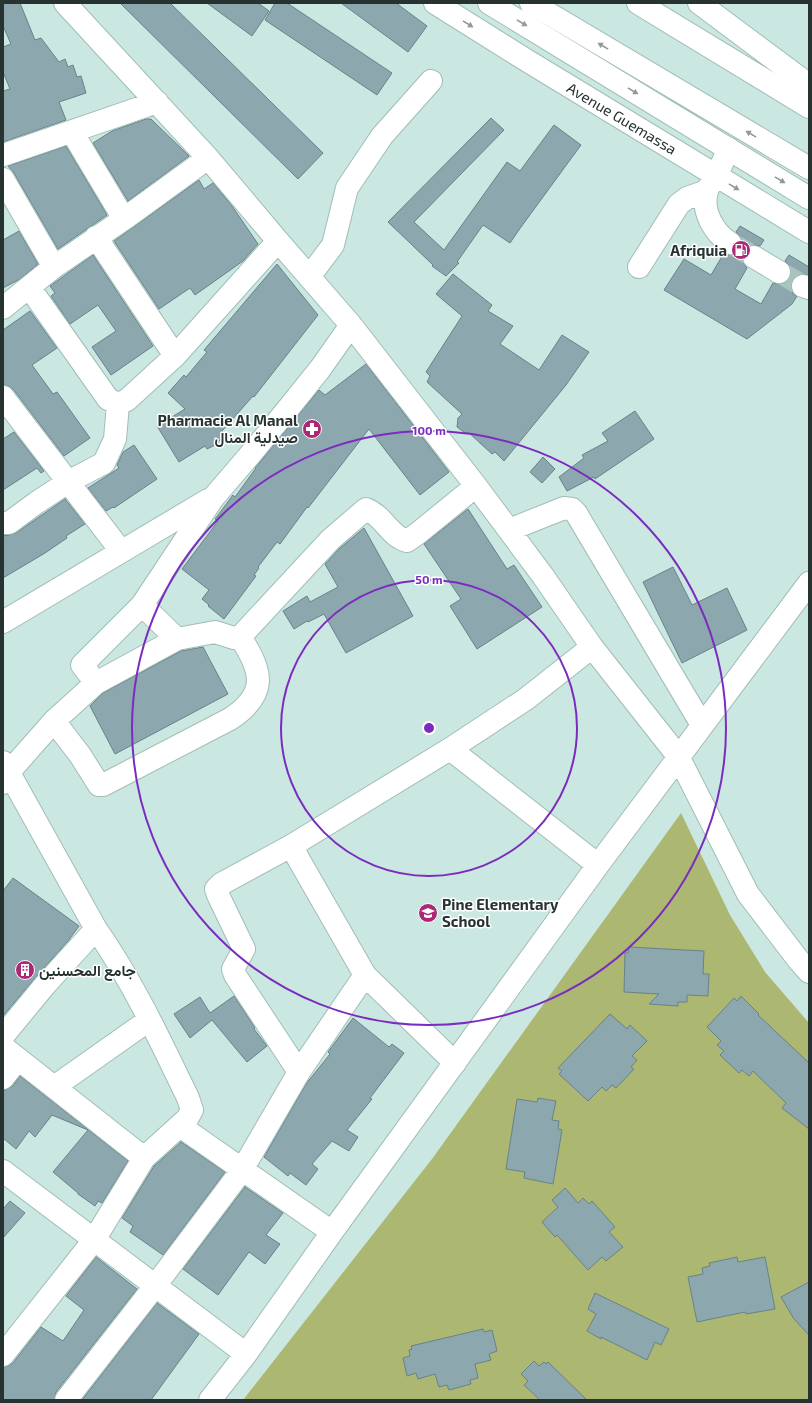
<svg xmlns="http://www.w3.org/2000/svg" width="812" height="1403" font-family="'Exo 2',Vazirmatn,sans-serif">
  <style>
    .green { fill: #acb772 }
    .building { fill: #8da7af; stroke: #688289 }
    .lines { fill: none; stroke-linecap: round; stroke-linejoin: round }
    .minor-tunnel { stroke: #a9c3be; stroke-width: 22; stroke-dasharray: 22 11; stroke-linecap: butt }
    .minor-casing { stroke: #a0bdb7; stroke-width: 24 }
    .major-casing { stroke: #a0bdb7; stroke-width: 24 }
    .minor { stroke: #fff; stroke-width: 22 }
    .major { stroke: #fff; stroke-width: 22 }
    .oneway { fill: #939998 }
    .ring { fill: none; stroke: #7b2cbf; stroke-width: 2 }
    .labels { text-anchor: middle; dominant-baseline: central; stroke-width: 3; stroke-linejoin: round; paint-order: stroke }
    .street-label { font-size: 15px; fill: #273331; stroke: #fff }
    .poi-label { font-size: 15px; font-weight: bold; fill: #273331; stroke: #fff; text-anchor: end }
    .centre { fill: #7b2cbf; stroke: #fff; stroke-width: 2 }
    .ring-label { font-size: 12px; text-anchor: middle; font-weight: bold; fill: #7b2cbf; stroke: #fff; stroke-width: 3; stroke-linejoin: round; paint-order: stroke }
  </style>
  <rect width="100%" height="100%" fill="#cae7e1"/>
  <!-- green -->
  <path class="green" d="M681 813 730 915 765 972 809 1023V1400H243L432 1159Z"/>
  <!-- building -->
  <path class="building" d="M3 3H20L35 40 41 38 59 62 65 59 68 67 73 65 77 77 81 76 86 93 59 102 66 120 3 142V91L10 89 3 72V47L11 44 3 26Z
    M120 3H170L323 153 298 179Z
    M207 3H258L269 11 252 36Z
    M275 3H287L392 73 377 95 265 20Z
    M341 3H396L427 26 408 52Z
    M491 118 504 130 414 222 444 250 507 162 520 171 554 125 581 145 521 227 510 243 483 225 457 262 459 263 446 276 432 266 433 265 388 222Z
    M146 119H151L189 156 128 201 93 143 112 131Z
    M66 146 107 215 58 249 14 173 8 166Z
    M199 180 204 189 213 183 232 206 258 244 243 261 195 295 190 288 159 309 114 241Z
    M740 226 764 240 760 246 755 245 748 246 744 250 742 257 743 263 747 268 735 289 761 304 773 283 778 284 785 283 790 278 791 273 790 266 785 261 789 255 809 267V275L800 274 794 277 791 282V289L793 294 797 296 792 304 747 339 664 290 684 259 711 275 724 253 729 255H735L740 251 742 245V238L736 232Z
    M19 231 38 264 20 279 3 288V240Z
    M93 255 153 346 111 375 92 347 116 331 98 305 70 324 51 296 55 293 50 286Z
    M277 264 318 315 254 397 253 396 222 431 225 434 217 444 207 449 205 446 179 462 157 426 185 409 168 393 184 375 186 377 207 352 204 350Z
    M453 274 492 305 488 311 513 326 500 344 539 370 562 335 589 352 566 385 504 461 495 452 492 454 468 432 465 433 457 427 458 418 462 414 427 382 430 376 426 372 462 316 436 294Z
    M30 311 57 348 32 365 53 394 57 392 90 438 64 456 13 389 8 386 3 385V330Z
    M366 364 449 472 420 495 369 429 308 508 307 507 280 544 277 542 258 567 259 568 254 575 256 576 224 619 208 606 209 605 202 599 209 590 182 569 218 521 215 519 233 495 235 497 256 468H255L319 390 325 395Z
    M635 411 654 439 595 479 594 477 567 491 559 477 584 458 582 455 608 441 602 433Z
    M14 432 44 471 41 473 37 468 3 490V439Z
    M134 445 157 479 114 508 113 507 106 511 88 488 119 468 117 465 123 452Z
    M543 457 555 469 542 483 530 472Z
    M65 499 85 524 66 536 67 538 45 553 3 578V536L9 535 16 533Z
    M468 509 507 569 514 565 542 607 477 649 450 606 461 599 424 544Z
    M364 528 413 616 346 653 324 614 308 622 307 621 294 629 283 611 307 596 310 602 338 587 325 564 340 548Z
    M673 567 692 605 727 588 747 630 682 663 643 582Z
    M203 647 228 694 115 754 90 706 103 693 181 651Z
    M13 878 79 926 68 941 36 977 3 1016V891Z
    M629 947 704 951 703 974H709L708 996 687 995V1002H678V1006L649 1004 659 994 624 992 625 953H628Z
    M234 996 255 1028 254 1029 267 1046 247 1062 212 1020 190 1038 174 1014 200 997 210 1013Z
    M741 996 759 1014 758 1015 809 1063V1129L782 1108 786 1103 753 1071 749 1076 742 1070 739 1073 720 1055 724 1051 717 1045 721 1041 707 1027 734 998 737 1001Z
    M610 1014 627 1029 630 1025 647 1041 632 1056 637 1060 631 1067 634 1069 616 1088 612 1085 606 1091 602 1087 588 1101 559 1074 562 1071 558 1068Z
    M353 1018 389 1047 392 1044 404 1053 370 1098 372 1099 347 1130 358 1137 349 1151 332 1141 312 1164 318 1169 306 1185 290 1173 288 1176 264 1157 306 1084 330 1054 328 1052Z
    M20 1076 128 1161 102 1203 98 1201 95 1206 78 1194V1193L53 1172 88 1130 52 1115 35 1137 29 1131 16 1149 3 1138V1091L13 1086Z
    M538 1098 556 1101 552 1120 559 1121 558 1129 562 1130 553 1184 524 1178 525 1172 506 1169 517 1099 537 1102Z
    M181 1142 225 1172 163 1255 130 1232 133 1226 122 1218 154 1166Z
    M245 1187 283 1213 266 1235 280 1244 265 1264 249 1252 218 1295 183 1269Z
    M565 1188 578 1203 583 1198 589 1204 592 1201 615 1227 609 1232 623 1247 606 1261 602 1257 588 1270 557 1235 555 1237 542 1222 558 1207 552 1200Z
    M10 1201 25 1213 3 1238V1209Z
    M96 1257 137 1289 56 1392 54 1400H3V1367L8 1366 13 1363 41 1327 63 1341 84 1310 66 1296Z
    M737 1257 738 1262 765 1257 775 1309 746 1314 745 1312 697 1322 688 1277 703 1274 702 1268 710 1266 709 1263Z
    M809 1282V1335L794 1319 781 1297Z
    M595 1293 669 1329 661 1345 655 1342 647 1360 601 1337V1339L587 1331 596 1314 588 1309Z
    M157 1303 199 1334 151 1400H82Z
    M483 1329 484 1332 492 1330 497 1351 489 1354 491 1360 475 1364 478 1378 470 1380 471 1384 449 1390 447 1385 439 1387 435 1374 418 1379 416 1373 407 1376 403 1358 410 1356 409 1350 412 1349 411 1346Z
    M534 1361 539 1366 544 1362 546 1364 548 1362 587 1400H540L524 1385 528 1381 521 1374Z"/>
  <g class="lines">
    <!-- minor-tunnel -->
    <path class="minor-tunnel" d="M730 243 754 257
      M779 272 803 286"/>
    <defs>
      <path id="minor" d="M65 3 208 158 278 241 351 325 476 486 543 576 592 647 678 756 748 894 800 962 809 972
        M435 3 526 60 809 232
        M638 3 809 107
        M699 3 809 85
        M72 132 124 219
        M729 149C724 159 720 168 715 177 712 182 708 187 707 191 701 211 714 233 730 243
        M3 155 157 102
        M3 179 54 267
        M96 237 175 356
        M754 257 779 272
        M639 267 679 204 687 198 707 191
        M309 277 333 245 347 188 382 136 431 81
        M803 286 809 288
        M29 287 108 399 118 404 127 400 175 356 278 241
        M3 308 54 267 124 219 208 158
        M3 397 121 551
        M3 523H9L36 503 68 482 104 463 115 439 118 404
        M509 530 564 508 572 509 576 513 702 725
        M142 605 177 639
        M3 622 208 500
        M96 683 177 639 215 632 234 638 240 637
        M54 721 80 755 99 785H103L230 719C268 694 263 672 240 637L331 539 366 509C383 515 390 537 407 541L417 534 476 486
        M450 749 598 865
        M3 762 96 929C133 982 160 1040 188 1098L192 1110 187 1119 144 1158 94 1240 3 1355
        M3 783 9 772 54 721 96 683 82 665 142 605 213 498 249 456 287 410 320 369 351 325
        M291 846 365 975 455 1063
        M3 1036 45 985 96 929
        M3 1047 144 1158
        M299 1072 235 975 233 969 244 949 218 895 216 889 221 884 291 846 450 749 526 699 592 647
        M3 1078 18 1059
        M54 1087 149 1020
        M180 1126 332 1232
        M3 1171 246 1354
        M66 1400 155 1286 242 1170 299 1072 365 975
        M210 1400 246 1354 332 1232 598 865 809 583"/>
      <path id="major" d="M489 3 809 198
        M531 3 809 168"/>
    </defs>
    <!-- minor casing -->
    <use href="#minor" class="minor-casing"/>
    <!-- major casing -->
    <use href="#major" class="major-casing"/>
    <!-- minor -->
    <use href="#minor" class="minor"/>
    <!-- major -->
    <use href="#major" class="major"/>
  </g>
  <!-- one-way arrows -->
  <defs><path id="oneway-solid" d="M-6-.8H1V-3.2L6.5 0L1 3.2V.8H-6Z"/></defs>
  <g class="oneway">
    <use href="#oneway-solid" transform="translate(522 23) rotate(31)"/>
    <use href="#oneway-solid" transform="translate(468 24) rotate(32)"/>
    <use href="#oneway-solid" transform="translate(603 46) rotate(-149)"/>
    <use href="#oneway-solid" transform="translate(633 91) rotate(31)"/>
    <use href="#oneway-solid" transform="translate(751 134) rotate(-149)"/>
    <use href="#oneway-solid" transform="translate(780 180) rotate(31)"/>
    <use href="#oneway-solid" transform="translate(734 187) rotate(31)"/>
  </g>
  <!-- distance rings -->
  <g class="ring">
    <circle cx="429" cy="728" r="148"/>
    <circle cx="429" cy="728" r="297"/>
  </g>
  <!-- icons -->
  <defs>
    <symbol id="fuel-disc" viewBox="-11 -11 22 22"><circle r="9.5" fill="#aa2875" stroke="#fff"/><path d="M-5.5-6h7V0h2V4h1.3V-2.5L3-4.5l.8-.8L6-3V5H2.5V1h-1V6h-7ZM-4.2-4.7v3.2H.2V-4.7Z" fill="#fff"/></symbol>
    <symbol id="pharmacy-disc" viewBox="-11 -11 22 22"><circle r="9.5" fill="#aa2875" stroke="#fff"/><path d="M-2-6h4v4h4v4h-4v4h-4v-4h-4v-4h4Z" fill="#fff"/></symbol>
    <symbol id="school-disc" viewBox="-11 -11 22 22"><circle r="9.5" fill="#aa2875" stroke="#fff"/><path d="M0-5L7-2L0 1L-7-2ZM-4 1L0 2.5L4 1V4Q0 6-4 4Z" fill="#fff"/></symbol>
    <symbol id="building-disc" viewBox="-11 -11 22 22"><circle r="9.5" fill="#aa2875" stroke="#fff"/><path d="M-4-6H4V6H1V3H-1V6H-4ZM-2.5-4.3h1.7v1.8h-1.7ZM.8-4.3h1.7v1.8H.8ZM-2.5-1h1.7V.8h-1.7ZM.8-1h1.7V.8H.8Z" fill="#fff"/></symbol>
  </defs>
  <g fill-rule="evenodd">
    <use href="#fuel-disc" x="730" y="239" width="22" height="22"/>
    <use href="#pharmacy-disc" x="301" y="418" width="22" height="22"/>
    <use href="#school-disc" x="417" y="902" width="22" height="22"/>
    <use href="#building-disc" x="14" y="959" width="22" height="22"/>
  </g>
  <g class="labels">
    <!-- street labels -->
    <g class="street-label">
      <text transform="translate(622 118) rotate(31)">Avenue Guemassa</text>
    </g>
    <!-- poi labels -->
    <g class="poi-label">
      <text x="727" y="250">Afriquia</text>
      <text x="298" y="420">Pharmacie Al Manal<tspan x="298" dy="17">صيدلية المنال</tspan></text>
      <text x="442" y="904" text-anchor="start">Pine Elementary<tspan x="442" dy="17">School</tspan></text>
      <text x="39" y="970" text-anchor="start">جامع المحسنين</text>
    </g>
  </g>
  <circle cx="429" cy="728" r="6" class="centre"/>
  <g class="ring-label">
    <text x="429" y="435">100 m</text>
    <text x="429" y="584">50 m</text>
  </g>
  <!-- border -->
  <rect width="812" height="1403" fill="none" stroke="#273331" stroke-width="8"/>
</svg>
